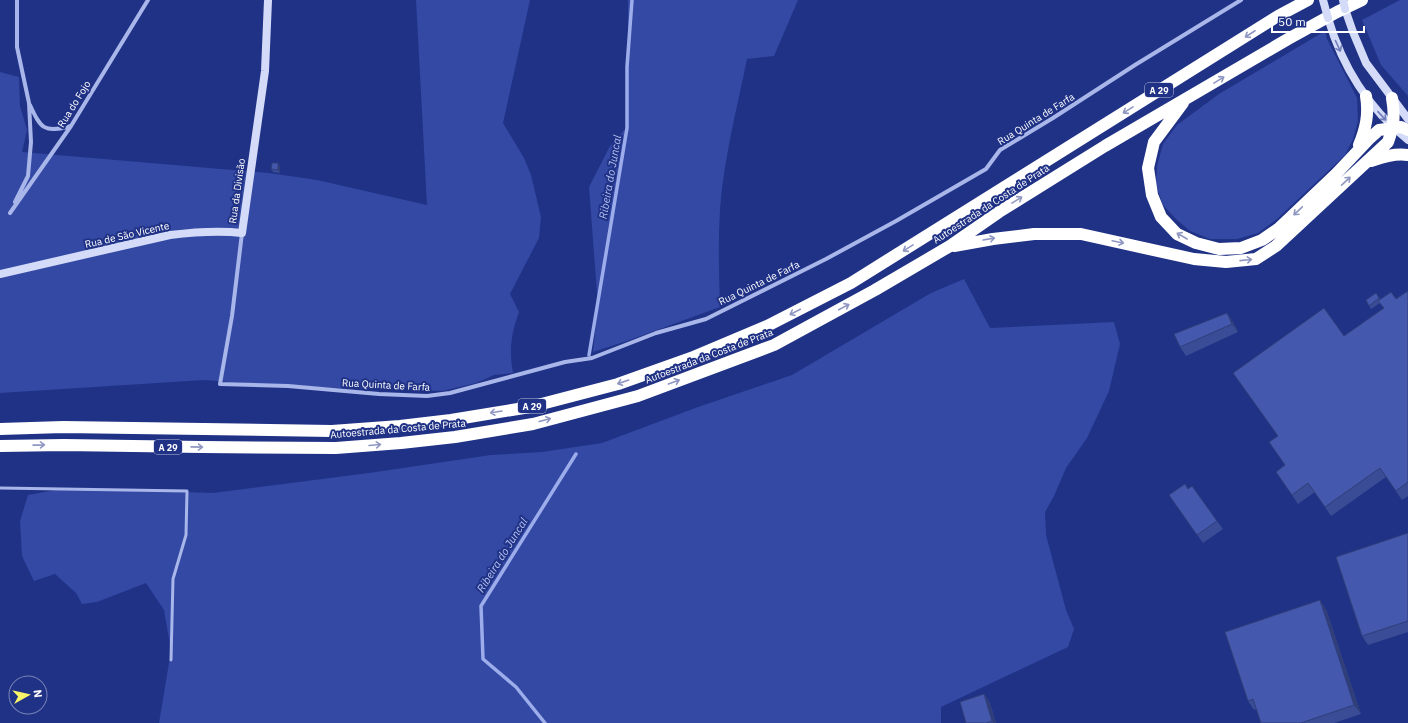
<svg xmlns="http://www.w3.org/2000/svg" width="1408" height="723" font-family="'IBM Plex Sans',sans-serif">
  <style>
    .green { fill: #3349a4 }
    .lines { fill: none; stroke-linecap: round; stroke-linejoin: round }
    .stream { stroke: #9dadeb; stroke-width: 3.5 }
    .lane { stroke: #a9b6ea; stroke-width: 3 }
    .street { stroke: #a9b6ea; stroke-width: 4 }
    .secondary { stroke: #d4dbf8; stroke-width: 8 }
    .highway { stroke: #fff; stroke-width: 12 }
    .secondary-bridge { stroke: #d4dbf8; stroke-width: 8 }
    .wall { fill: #3a4c95 }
    .shaded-wall { fill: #303e79 }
    .building { fill: #4458ad; stroke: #303e79 }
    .oneway { stroke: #9098c2 }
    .oneway2 { stroke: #717eb9 }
    .labels { text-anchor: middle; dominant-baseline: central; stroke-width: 4; stroke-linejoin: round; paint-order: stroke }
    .shield { fill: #203286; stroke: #bcc2db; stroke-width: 1 }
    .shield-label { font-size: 9px; font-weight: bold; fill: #fff }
    .street-label { font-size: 10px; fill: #fff; stroke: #203286 }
    .water-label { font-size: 11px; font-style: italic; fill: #b5c1f1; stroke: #203286 }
  </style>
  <rect width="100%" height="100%" fill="#203286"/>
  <!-- green -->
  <path class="green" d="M416 0H530L503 123 524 158 531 175 541 217 539 238 510 294 519 312C511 334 509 350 513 373L494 375 476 383 442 391 303 387 204 380 0 393V72L19 77 20 106 27 130 22 152 269 173 317 180 427 205Z
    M628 0H798L774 56 747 59C737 108 724 158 720 209 718 242 719 275 720 307L627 341 593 352 598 306 589 187 610 146 628 126Z
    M1400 0H1408V96L1381 65 1362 20Z
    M1325 31 1327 39 1357 98 1358 121 1353 139 1345 155 1277 219 1258 233 1237 239H1210L1190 231 1176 219 1163 205 1156 185 1157 166 1163 144 1177 125 1219 94Z
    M964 279 990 328 1114 322 1120 344 1109 391 1087 438 1066 468 1054 496 1045 512 1046 535 1066 610 1074 629 1068 647 941 707V723H159L171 651 164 610 146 583 97 602 82 604 76 593 55 574 34 581 22 556 20 521 28 495 67 488 213 493 369 473 491 455 542 452 602 443 698 407 792 375 931 293Z"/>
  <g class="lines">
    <!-- stream -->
    <path class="stream" d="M589 355 627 128V67L632 0
      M545 723 516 687 483 659 481 606 576 454"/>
    <!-- lane -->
    <path class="lane" d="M0 488 187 491 186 535 173 579 171 660"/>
    <!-- street -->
    <path class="street" d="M30 105C41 129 44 133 71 126
      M15 202 28 176 31 142 29 103 17 47V0
      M10 213 71 126 148 0
      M242 233 232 316 220 384 288 386 379 394 427 396 450 393 565 362 592 358 656 333 706 319 826 259 896 221 986 169 1000 150 1053 118 1135 65 1241 0"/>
    <!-- secondary -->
    <path class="secondary" d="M1345 9 1353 32 1366 63 1408 119
      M1328 18C1342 66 1368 108 1408 140
      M0 274 170 235C194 232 217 230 242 233L265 71 268 0"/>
    <!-- highway -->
    <path class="highway" d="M1183 103 1154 142 1148 168 1152 195 1161 217 1177 234 1196 243 1219 249 1241 248 1262 240 1278 229 1296 212 1336 174 1370 138 1379 130 1401 127 1408 130
      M1359 145C1366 128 1369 114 1366 96
      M1371 161C1383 157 1395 153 1408 155
      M954 246 993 239 1034 234H1081L1194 259 1226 262 1256 259 1276 246 1388 142C1394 125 1395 116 1392 98
      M0 429 63 427 332 431 400 426 451 420 530 407 618 384 691 358 767 326 851 283 1278 16 1308 0
      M0 446 64 445 202 447 336 448 401 443 455 437 533 424 638 396 774 345 875 290 950 246 999 212 1105 146 1288 39 1337 12 1362 0"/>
    <!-- secondary-bridge -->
    <path class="secondary-bridge" d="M1323 0 1328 18
      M1343 0 1345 9"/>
  </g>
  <!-- wall -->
  <path class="wall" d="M280 166V173L273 172 271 169Z
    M1408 291V496L1402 500 1386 477 1331 516 1315 492 1298 504 1276 472 1285 465 1344 336 1384 308 1380 303 1371 309 1366 300 1376 293 1380 299H1396Z
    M1227 313 1233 322 1238 332 1186 356 1180 347Z
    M1192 486 1223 529 1203 543 1169 495 1188 489Z
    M1408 533V632L1368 645 1362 636Z
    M1326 609 1361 714 1334 723H1261L1256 709 1254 710 1248 701Z
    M984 694 990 703 996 723H966Z"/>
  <!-- shaded-wall -->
  <path class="shaded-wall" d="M278 163 280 166V173L278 170Z
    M1227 313 1233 322 1238 332 1232 324Z
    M1320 600 1326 609 1361 714 1354 705Z
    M984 694 990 703 996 723H993L992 721Z"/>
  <!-- building -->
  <path class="building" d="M272 163H278V170L271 169Z
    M1408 291V482L1396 491 1380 468 1325 507 1308 483 1292 495 1276 472 1285 465 1269 442 1278 436 1233 373 1324 308 1344 336 1384 308 1378 301 1391 292 1396 299Z
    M1376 293 1379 298 1369 306 1366 300Z
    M1227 313 1232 324 1180 347 1174 334Z
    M1185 484 1188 489 1192 486 1217 521 1197 535 1169 495Z
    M1408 533V621L1362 636 1336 557Z
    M1320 600 1354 705 1301 723H1261L1253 699 1248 701 1225 632Z
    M984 694 992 721 986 723H966L960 702Z"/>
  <!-- one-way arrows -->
  <defs><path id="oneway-shaft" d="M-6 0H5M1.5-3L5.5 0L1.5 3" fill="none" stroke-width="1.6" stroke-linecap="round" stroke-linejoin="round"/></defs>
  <g class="oneway">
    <use href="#oneway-shaft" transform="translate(1250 34) rotate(147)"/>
    <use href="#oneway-shaft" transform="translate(1219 80) rotate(-31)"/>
    <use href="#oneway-shaft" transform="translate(1128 110) rotate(148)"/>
    <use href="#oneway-shaft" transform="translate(1346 181) rotate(-43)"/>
    <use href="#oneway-shaft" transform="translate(1017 200) rotate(-32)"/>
    <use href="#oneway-shaft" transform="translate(1298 211) rotate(137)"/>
    <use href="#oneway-shaft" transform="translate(1182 236) rotate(-150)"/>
    <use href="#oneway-shaft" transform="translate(989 239) rotate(-10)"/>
    <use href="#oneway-shaft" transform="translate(1118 242) rotate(12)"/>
    <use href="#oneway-shaft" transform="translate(908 248) rotate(148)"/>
    <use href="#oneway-shaft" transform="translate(1246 260) rotate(-6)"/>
    <use href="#oneway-shaft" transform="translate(844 307) rotate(-28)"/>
    <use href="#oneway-shaft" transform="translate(795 312) rotate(153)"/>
    <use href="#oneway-shaft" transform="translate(623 382) rotate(161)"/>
    <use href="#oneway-shaft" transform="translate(674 382) rotate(-20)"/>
    <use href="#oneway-shaft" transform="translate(496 412) rotate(171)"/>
    <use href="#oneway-shaft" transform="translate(545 420) rotate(-15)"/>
    <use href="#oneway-shaft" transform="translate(39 445) rotate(-1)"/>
    <use href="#oneway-shaft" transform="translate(375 445) rotate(-5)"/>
    <use href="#oneway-shaft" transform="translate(197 447) rotate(1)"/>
  </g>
  <g class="oneway2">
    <use href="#oneway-shaft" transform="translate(1338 46) rotate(65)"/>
    <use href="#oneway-shaft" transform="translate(1382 116) rotate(47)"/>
  </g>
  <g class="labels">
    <!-- shield labels -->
    <g class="shield">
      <rect x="1145" y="83" width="28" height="14" rx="3"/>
      <rect x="518" y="399" width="28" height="14" rx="3"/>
      <rect x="154" y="440" width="28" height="14" rx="3"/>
    </g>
    <g class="shield-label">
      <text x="1159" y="90">A 29</text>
      <text x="532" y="406">A 29</text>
      <text x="168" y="447">A 29</text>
    </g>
    <!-- street labels -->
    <g class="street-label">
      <text transform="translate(74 104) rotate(-58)">Rua do Fojo</text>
      <text transform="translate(1036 119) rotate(-32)">Rua Quinta de Farfa</text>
      <text transform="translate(237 191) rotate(-82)">Rua da Divisão</text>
      <text transform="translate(991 204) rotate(-33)">Autoestrada da Costa de Prata</text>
      <text transform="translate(127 235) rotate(-13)">Rua de São Vicente</text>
      <text transform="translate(759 283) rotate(-26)">Rua Quinta de Farfa</text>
      <text transform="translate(709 356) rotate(-21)">Autoestrada da Costa de Prata</text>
      <text transform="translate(386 385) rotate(3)">Rua Quinta de Farfa</text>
      <text transform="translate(398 429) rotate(-5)">Autoestrada da Costa de Prata</text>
    </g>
    <!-- water labels -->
    <g class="water-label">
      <text transform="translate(610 177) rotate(-80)">Ribeira do Juncal</text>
      <text transform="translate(502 555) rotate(-58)">Ribeira do Juncal</text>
    </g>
  </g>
  <!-- north arrow -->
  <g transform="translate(28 695) rotate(82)"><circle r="19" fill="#203286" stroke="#7984b6"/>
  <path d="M0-3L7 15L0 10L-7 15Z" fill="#f8f369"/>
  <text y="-6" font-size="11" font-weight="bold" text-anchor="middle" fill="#ffffff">N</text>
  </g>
  <!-- scale -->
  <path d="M1272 26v6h92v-6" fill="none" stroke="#ffffff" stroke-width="2"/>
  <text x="1278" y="26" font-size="12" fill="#ffffff" stroke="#203286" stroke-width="3" paint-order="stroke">50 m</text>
</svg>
